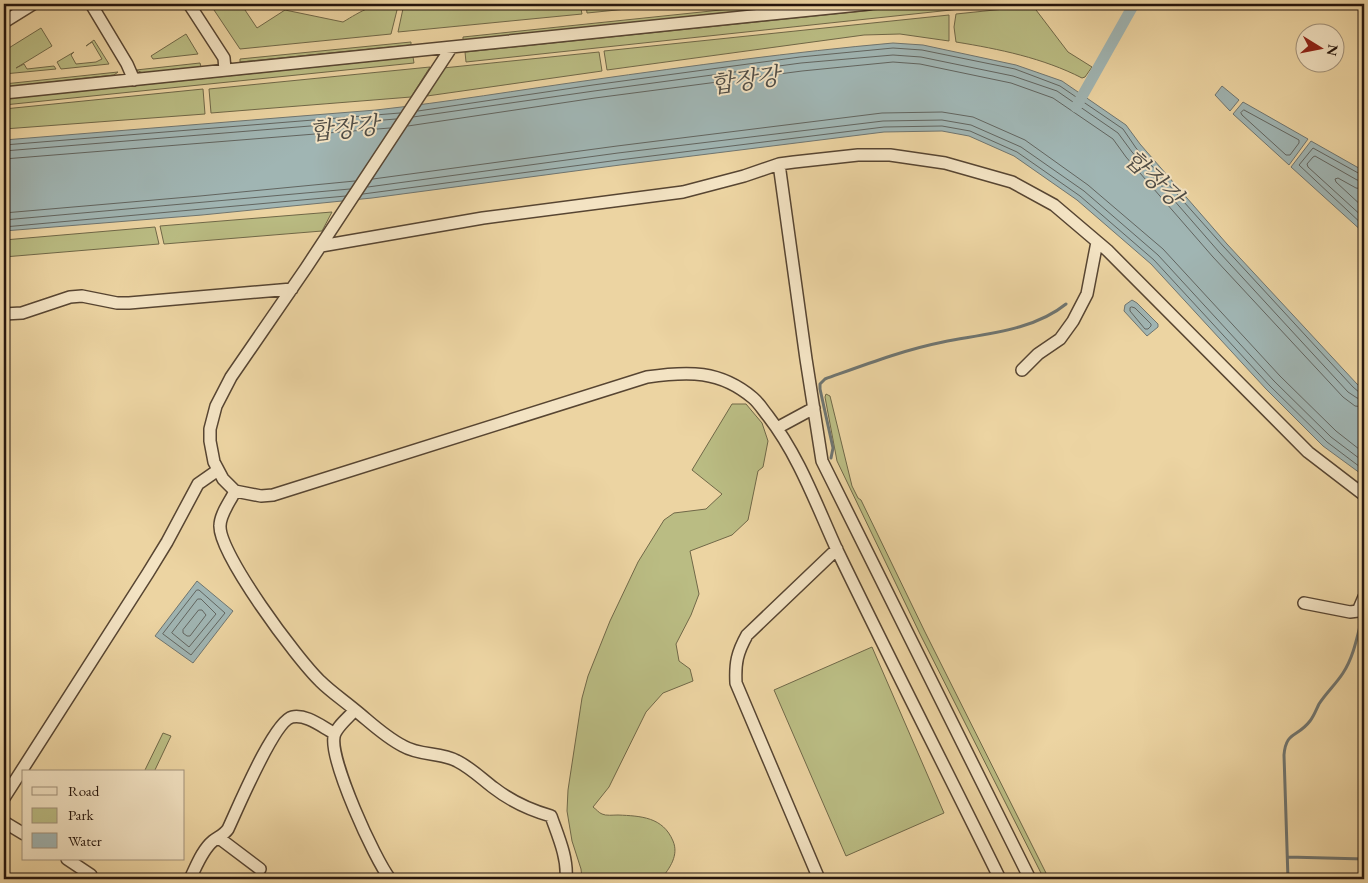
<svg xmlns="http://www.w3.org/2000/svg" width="1368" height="883" font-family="'EB Garamond','Noto Serif KR',serif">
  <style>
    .green { fill: #babc83; stroke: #706848 }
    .water { fill: #a0b5b3; stroke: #6f7570 }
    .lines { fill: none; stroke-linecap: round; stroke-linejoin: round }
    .shore { stroke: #626560; stroke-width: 1 }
    .stream { stroke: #6f7570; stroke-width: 3 }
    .canal { stroke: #a0b5b3; stroke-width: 11 }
    .minor-casing { stroke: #574532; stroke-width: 14 }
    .minor { stroke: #f3e3c3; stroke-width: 11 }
    .labels { text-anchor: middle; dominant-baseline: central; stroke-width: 4; stroke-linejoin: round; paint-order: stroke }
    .water-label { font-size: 24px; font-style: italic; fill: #504d46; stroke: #f3e3c3 }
  </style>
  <rect width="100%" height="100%" fill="#ecd4a2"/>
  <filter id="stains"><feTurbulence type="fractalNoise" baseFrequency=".004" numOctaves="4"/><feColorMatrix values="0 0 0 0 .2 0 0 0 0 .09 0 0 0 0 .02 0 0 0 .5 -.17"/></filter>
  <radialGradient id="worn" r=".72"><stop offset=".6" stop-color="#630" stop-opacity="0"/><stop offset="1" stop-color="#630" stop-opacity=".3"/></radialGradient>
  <!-- green -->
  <path class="green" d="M210 4H241L257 28 285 10 343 22C360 12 377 0 398 6L391 34 240 49Z
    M404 4H436L440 9 449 4H580L582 14 398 32Z
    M586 4H676L587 13Z
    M778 4H808L463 40V37Z
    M931 4H1007L466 62 465 52Z
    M1033 6 1068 52 1092 67 1085 77 1082 78C1043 58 999 49 956 42L954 27 956 14Z
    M949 15V41L900 34 864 35 607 70 604 51Z
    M41 28 52 46 16 68 24 64 27 69 54 66 56 69 4 74V51Z
    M186 34 198 54 153 59 151 56Z
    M94 40 109 64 61 69 57 62 74 52 71 55 76 64 96 62 102 59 92 42 86 46Z
    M411 42V45L240 62V59Z
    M599 52 602 71 427 96 443 68Z
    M413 57 414 63 4 105V99Z
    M200 63 201 67 143 73 136 70Z
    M430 67 411 97 211 113 209 89Z
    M118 72 114 75 4 87V84Z
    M203 89 205 114 4 129V109Z
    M332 212 322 231 164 244 160 226Z
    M155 227 159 244 4 257V240Z
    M826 394 830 396 852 486 858 498 861 500 925 632 1049 879H1044L920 634 837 461 825 397Z
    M732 404H746L762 423 768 441 763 467 758 471 748 520 732 535 690 551 699 594 691 615 676 644 679 661 690 669 693 681 663 693 646 712 609 787 593 807C596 809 599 813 602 814 606 816 613 815 618 815 641 816 663 817 673 841 679 855 670 868 661 879H582L581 869 572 841 567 811 568 790 582 698 588 676 610 621 638 562 664 520 674 513 706 509 722 494 692 470Z
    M872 647 944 813 846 856 774 690Z
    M163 733 171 736 154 772H144Z"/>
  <!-- water -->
  <path class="water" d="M893 43 923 45 1016 65 1062 81 1126 125 1140 144 1227 244 1357 384 1364 390V476L1323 446 1266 389 1151 264 1077 200 1014 156 969 136 942 131 884 132 620 165 372 198 202 215 4 231V140L376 110C448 102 519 90 591 80 691 66 792 52 893 43Z
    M1222 86 1239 100 1230 111 1215 95Z
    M1243 102 1308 139 1289 165 1233 114Z
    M1311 141 1364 171V233L1291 167Z
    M1132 300 1137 303 1158 324V327L1147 336 1124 311 1125 305Z
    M197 581 233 611 193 663 155 636Z"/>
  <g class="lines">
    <!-- shore -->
    <path class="shore" d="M1244 110 1299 140V143L1290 155H1286L1242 115 1241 113Z
      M418 111 593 85 800 57 893 48 922 50 1015 69 1060 86 1123 129 1136 148 1224 247 1353 387 1360 393 1364 394
      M413 117 594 91 801 63 893 55 921 57 1013 76 1057 91 1118 133 1132 152 1219 252 1348 392 1357 398 1364 400
      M408 126 595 98 802 71 893 62 920 64 1011 83 1053 98 1113 139 1126 157 1213 257 1343 397 1355 406 1364 407
      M4 145 400 113
      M4 151 396 119
      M4 159 390 128
      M1364 175 1360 174 1313 148 1299 165 1364 226
      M373 179 617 146 882 113 942 112 973 117 1025 140 1088 185 1163 249 1280 376 1336 431 1364 453
      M1364 181 1357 180 1315 156 1313 157 1307 164 1308 167 1364 218
      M368 187 618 153 883 121 942 120 971 125 1021 147 1084 191 1158 255 1274 381 1331 437 1364 462
      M1364 189 1356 188 1338 178 1335 179 1336 182 1364 208
      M363 194 619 160 884 127 942 126 970 131 1017 152 1080 196 1154 260 1270 386 1327 442 1364 470
      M4 213 200 196 355 181
      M4 220 350 189
      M4 227 346 196
      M1132 307 1135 308 1151 324V326L1148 329H1145L1130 311V308Z
      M197 590H199L225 613 191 655 163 634Z
      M198 599H201L216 614 189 647 172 633Z
      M199 610H202L206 615 190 636H187L183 633V630Z"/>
    <!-- stream -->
    <path class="stream" d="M831 458 833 448 820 389V384L825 379C864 365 903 350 943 342 983 334 1033 331 1066 304
      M1288 857 1364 859
      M1288 879 1284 755C1286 731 1297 738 1310 721 1314 716 1316 710 1319 704 1326 693 1336 684 1343 673 1355 655 1358 631 1364 611"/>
    <!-- canal -->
    <path class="canal" d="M1076 107 1134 4"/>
    <defs>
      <path id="minor" d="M91 4 127 64 134 80
        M189 4 224 58 225 70
        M4 22 33 4
        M451 48 306 268 231 377 216 406 210 429V441L214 462 223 479 235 491 261 496 273 495 647 377C688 371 720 370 753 398 759 403 763 410 768 416 799 456 816 504 837 550 890 660 946 769 1000 879
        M4 93 869 4
        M779 164 806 359 822 461 1030 879
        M321 246 483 218 683 192 744 176 779 164 794 162 858 155H890L945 163 1012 182 1054 205 1107 250 1308 452 1364 495
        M4 314 22 313 70 297 82 296 117 303H129L292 289
        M1022 370 1038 354 1060 339 1073 321 1087 294 1097 242
        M777 428 814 408
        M235 491C230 502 220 514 220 526 219 554 297 659 320 681 330 691 343 700 355 710 370 722 385 737 403 746 420 756 440 752 457 761 471 768 482 779 494 788 512 802 530 810 551 816 558 836 568 858 566 879
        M1304 603 1350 612 1358 611 1364 597
        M355 710C349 717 335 728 334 737 330 761 374 858 390 879
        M4 798 148 573 167 542 198 484 218 470
        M4 822 24 834
        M219 838 260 869
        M67 859 91 875
        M190 879C196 867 202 850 213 841 218 837 224 835 228 829 237 810 274 721 292 717 307 714 322 727 334 733
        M819 879 736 683C735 663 737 653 747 635L837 549"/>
    </defs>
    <!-- minor casing -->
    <use href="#minor" class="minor-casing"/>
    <!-- minor -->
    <use href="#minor" class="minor"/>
  </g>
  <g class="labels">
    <!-- water labels -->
    <g class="water-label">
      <text transform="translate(745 80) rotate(-8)">합장강</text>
      <text transform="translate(344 128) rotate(-6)">합장강</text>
      <text transform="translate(1154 178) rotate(43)">합장강</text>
    </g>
  </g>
  <!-- margin -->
  <rect width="1368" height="883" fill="none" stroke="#ecd4a2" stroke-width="20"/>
  <rect x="5" y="5" width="1358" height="873" fill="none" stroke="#25150c" stroke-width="2.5"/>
  <rect x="10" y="10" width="1348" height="863" fill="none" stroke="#25150c"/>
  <!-- legend -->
  <rect x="22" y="770" width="162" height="90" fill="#f3e3c3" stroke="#a1917a"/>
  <rect x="32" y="787" width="25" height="8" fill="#f3e3c3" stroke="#a1917a"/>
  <text x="68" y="796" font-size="15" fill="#25150c">Road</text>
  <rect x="32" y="808" width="25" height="15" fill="#babc83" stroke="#a1917a"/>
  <text x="68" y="820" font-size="15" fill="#25150c">Park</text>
  <rect x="32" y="833" width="25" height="15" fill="#a0b5b3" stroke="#a1917a"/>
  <text x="68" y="846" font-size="15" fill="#25150c">Water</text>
  <!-- north arrow -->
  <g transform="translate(1320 48) rotate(100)"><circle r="24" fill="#f3e3c3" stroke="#a1917a"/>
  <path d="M0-4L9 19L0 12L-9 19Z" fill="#8f2418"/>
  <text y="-8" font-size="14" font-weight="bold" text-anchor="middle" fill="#25150c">N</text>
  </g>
  <rect width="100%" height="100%" filter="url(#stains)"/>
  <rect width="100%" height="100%" fill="url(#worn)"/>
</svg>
